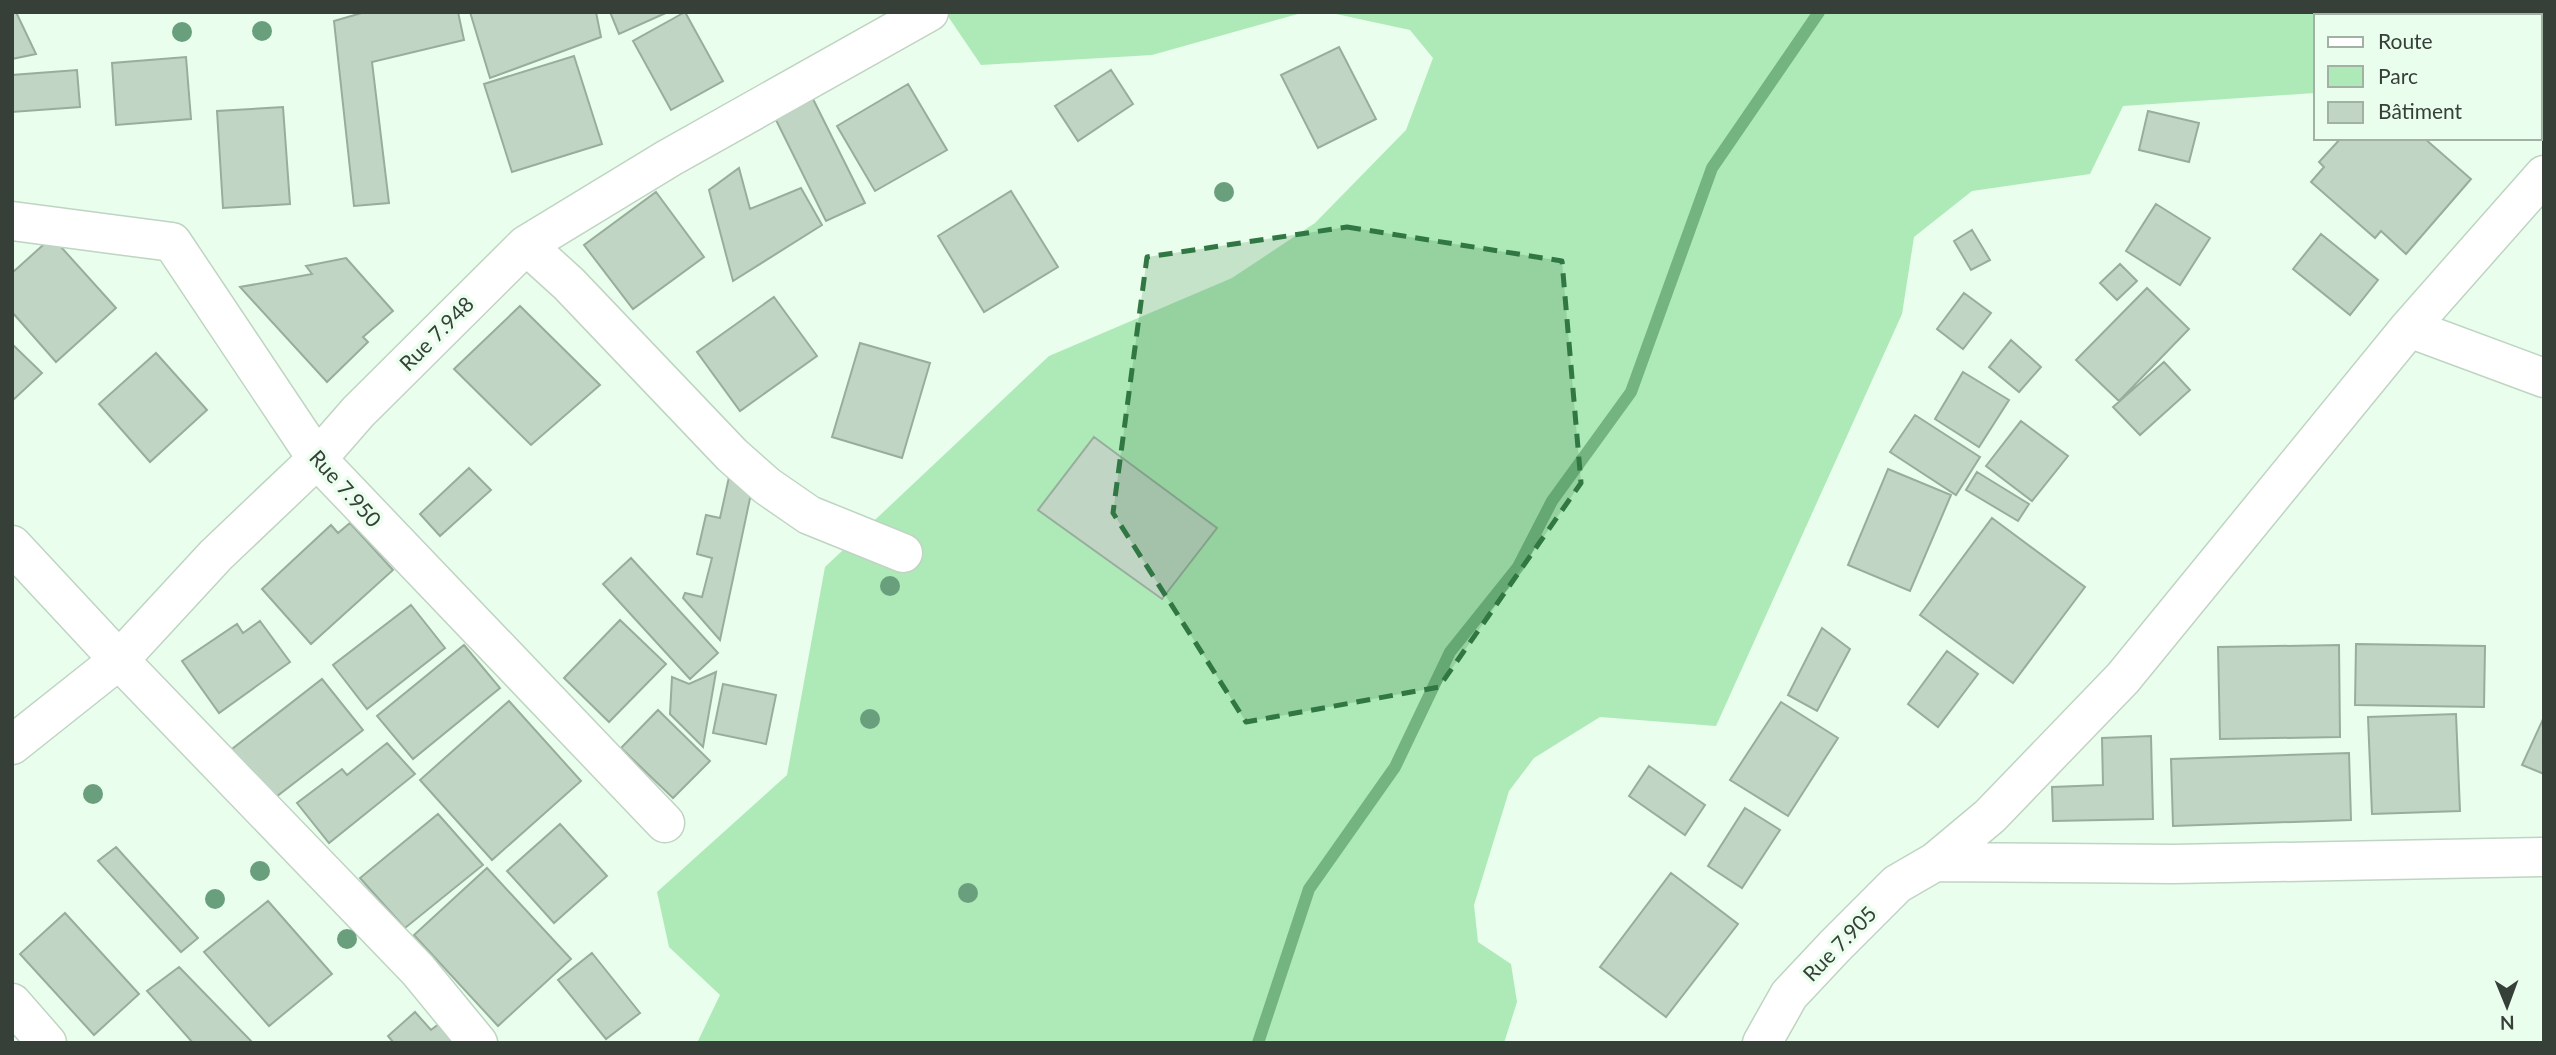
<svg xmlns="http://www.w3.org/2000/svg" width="2556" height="1055" font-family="Lato,sans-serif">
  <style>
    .green { fill: #aee9b8 }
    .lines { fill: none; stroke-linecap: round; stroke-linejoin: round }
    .stream { stroke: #73b480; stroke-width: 12 }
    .building { fill: #c1d5c4; stroke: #99ad9c; stroke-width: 2 }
    .street-casing { stroke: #bfd4c2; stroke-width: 41 }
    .street { stroke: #fff; stroke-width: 38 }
    .tree { fill: #6a9f7d }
    .marked { fill: #317743; fill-opacity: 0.2; stroke: #317743; stroke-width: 5; stroke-dasharray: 14 9; stroke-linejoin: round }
    .labels { text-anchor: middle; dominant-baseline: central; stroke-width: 7; stroke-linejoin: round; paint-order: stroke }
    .street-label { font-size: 21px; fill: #363f38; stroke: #e9feec }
  </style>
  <rect width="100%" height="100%" fill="#e9feec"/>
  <!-- green -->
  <path class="green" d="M945 12H1305L1152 55 981 65Z
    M1327 12H2393V15L2316 16 2315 93 2123 106 2090 174 1972 191 1914 237 1902 314 1716 726 1600 717 1534 758 1509 791 1474 905 1478 942 1511 964 1517 1002 1504 1043H697L720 995 669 947 657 892 787 775 825 567 1049 356 1232 278 1315 223 1406 130 1433 58 1410 30Z"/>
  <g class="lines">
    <!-- stream -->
    <path class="stream" d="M1258 1043 1309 889 1395 767 1450 652 1518 567 1552 501 1631 392 1712 168 1819 12"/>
  </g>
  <!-- building -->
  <path class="building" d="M12 12H16L36 54 12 59Z
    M365 12H458L464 40 372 62 389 203 354 206 334 21Z
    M470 12H596L601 37 490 78Z
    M610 12H668L619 34Z
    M685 12 723 81 671 110 633 41Z
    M1339 47 1376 119 1318 148 1281 75Z
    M574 56 602 144 512 172 484 84Z
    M186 57 191 119 116 125 112 63Z
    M77 70 80 107 12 112V75Z
    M1111 70 1133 104 1078 141 1055 106Z
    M908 84 947 150 875 191 837 126Z
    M813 99 865 203 826 221 775 118Z
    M283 107 290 204 223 208 217 111Z
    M2148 111 2199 123 2189 162 2139 150Z
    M2341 138H2424L2471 179 2406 254 2381 231 2375 238 2311 182 2324 167 2319 162Z
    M739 168 750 209 801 188 822 225 733 281 709 190Z
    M1011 191 1058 267 984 312 938 236Z
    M656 192 704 257 633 309 584 245Z
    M2156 204 2210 238 2180 285 2126 251Z
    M1972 230 1990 260 1971 270 1954 241Z
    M2321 234 2378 280 2350 315 2293 269Z
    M52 237 116 308 56 362 12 312V273Z
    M346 258 393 311 363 337 368 342 327 382 240 287 312 274 306 266Z
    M2120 264 2137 281 2117 300 2100 283Z
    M2147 288 2189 329 2119 401 2076 360Z
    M1964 293 1991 313 1963 349 1937 329Z
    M774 297 817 356 740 411 697 352Z
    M520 306 600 385 531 445 454 369Z
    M2011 340 2041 367 2019 392 1989 367Z
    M860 343 930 363 902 458 832 437Z
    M12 344 42 373 12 401Z
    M156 353 207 410 150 462 99 404Z
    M2164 362 2190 390 2140 435 2113 407Z
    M1963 372 2009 400 1979 447 1935 419Z
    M1915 415 1980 457 1956 495 1890 452Z
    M2021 421 2068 456 2032 501 1986 466Z
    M1094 437 1217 528 1162 599 1038 510Z
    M469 468 491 490 440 536 420 514Z
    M731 468 752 489 720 640 683 598 685 593 702 597 712 558 697 554 706 515 720 518Z
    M1888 469 1951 495 1910 591 1848 565Z
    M1977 472 2029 504 2018 521 1966 490Z
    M1992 518 2085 587 2013 683 1920 615Z
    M350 523 393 570 311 644 262 589 331 525 338 533Z
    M631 558 718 653 690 679 603 584Z
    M411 605 445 648 367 709 333 665Z
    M620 620 666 664 609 722 564 678Z
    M260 621 290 662 219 713 182 661 237 624 243 633Z
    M1822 628 1850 649 1817 711 1788 695Z
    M2356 644 2485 646 2484 707 2355 705Z
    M464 645 500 688 413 759 377 716Z
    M2339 645 2340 737 2220 739 2218 647Z
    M1947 651 1978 674 1938 727 1908 704Z
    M716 672 703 747 670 714 672 677 689 684Z
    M322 679 363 730 272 800 232 749Z
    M723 684 776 695 766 744 713 733Z
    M509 701 581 781 492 860 420 780Z
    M1781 702 1838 738 1788 816 1730 780Z
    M658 710 710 761 673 798 621 748Z
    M2456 714 2460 811 2372 814 2368 717Z
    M2544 717V774L2522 765Z
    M2151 736 2153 819 2053 821 2052 787 2103 785 2102 738Z
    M387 743 415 774 329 843 297 803 342 769 347 775Z
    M2349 753 2351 820 2173 826 2171 759Z
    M1649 766 1705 805 1685 835 1629 796Z
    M1745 808 1780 830 1742 888 1708 866Z
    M438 814 483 865 405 928 360 878Z
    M560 824 607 876 554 923 507 871Z
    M116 847 198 938 181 952 98 861Z
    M487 868 571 959 498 1026 414 935Z
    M1671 873 1738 924 1666 1017 1600 967Z
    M268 901 332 974 269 1026 204 952Z
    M65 913 139 994 94 1035 20 954Z
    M592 953 640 1013 606 1039 558 980Z
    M179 967 253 1043H193L147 991Z
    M415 1012 431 1030 445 1019 466 1043H392L393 1042 388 1036Z"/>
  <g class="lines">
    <defs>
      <path id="street" d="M12 221 172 242 317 459 665 823
        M526 245 569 284 732 455 767 486 809 515 903 553
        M2409 328 2544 378
        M12 545 119 660 418 970 478 1043
        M12 745 119 660 216 555 317 459 358 412 526 245 669 158 929 12
        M1935 862 2174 864 2544 857
        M12 1003 47 1043
        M1762 1043 1789 995 1835 946 1897 884 1935 862 1990 816 2123 678 2409 328 2544 175"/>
    </defs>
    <!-- street casing -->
    <use href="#street" class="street-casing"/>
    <!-- street -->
    <use href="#street" class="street"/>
  </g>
  <!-- trees -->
  <g class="tree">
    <circle cx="262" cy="31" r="10"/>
    <circle cx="182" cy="32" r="10"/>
    <circle cx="1224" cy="192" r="10"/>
    <circle cx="890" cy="586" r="10"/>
    <circle cx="870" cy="719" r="10"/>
    <circle cx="93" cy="794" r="10"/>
    <circle cx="260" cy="871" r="10"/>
    <circle cx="968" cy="893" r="10"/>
    <circle cx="215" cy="899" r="10"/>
    <circle cx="347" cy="939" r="10"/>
  </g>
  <!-- marked area -->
  <path class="marked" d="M1347 227 1562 261 1581 483 1439 687 1246 722 1113 513 1147 257Z"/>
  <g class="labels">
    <!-- street labels -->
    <g class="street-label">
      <text transform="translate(436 333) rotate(-45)">Rue 7.948</text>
      <text transform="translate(346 488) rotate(48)">Rue 7.950</text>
      <text transform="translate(1839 943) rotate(-46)">Rue 7.905</text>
    </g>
  </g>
  <!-- border -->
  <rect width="2556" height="1055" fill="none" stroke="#363f38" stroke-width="28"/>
  <!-- legend -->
  <rect x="2314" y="14" width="228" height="126" fill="#e9feec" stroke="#a1b2a4" stroke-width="2"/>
  <rect x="2328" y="37" width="35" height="10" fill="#ffffff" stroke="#a1b2a4" stroke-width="2"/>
  <text x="2378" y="49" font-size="21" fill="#363f38">Route</text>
  <rect x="2328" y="66" width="35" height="21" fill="#aee9b8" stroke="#a1b2a4" stroke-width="2"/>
  <text x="2378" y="84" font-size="21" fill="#363f38">Parc</text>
  <rect x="2328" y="102" width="35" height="21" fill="#c1d5c4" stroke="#a1b2a4" stroke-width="2"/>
  <text x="2378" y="119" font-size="21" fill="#363f38">Bâtiment</text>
  <!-- north arrow -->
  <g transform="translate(2507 1006) rotate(179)" stroke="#e9feec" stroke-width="5" paint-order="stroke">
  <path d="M0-5L12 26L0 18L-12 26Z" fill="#363f38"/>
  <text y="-10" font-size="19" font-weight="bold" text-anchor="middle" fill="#363f38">N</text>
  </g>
</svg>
